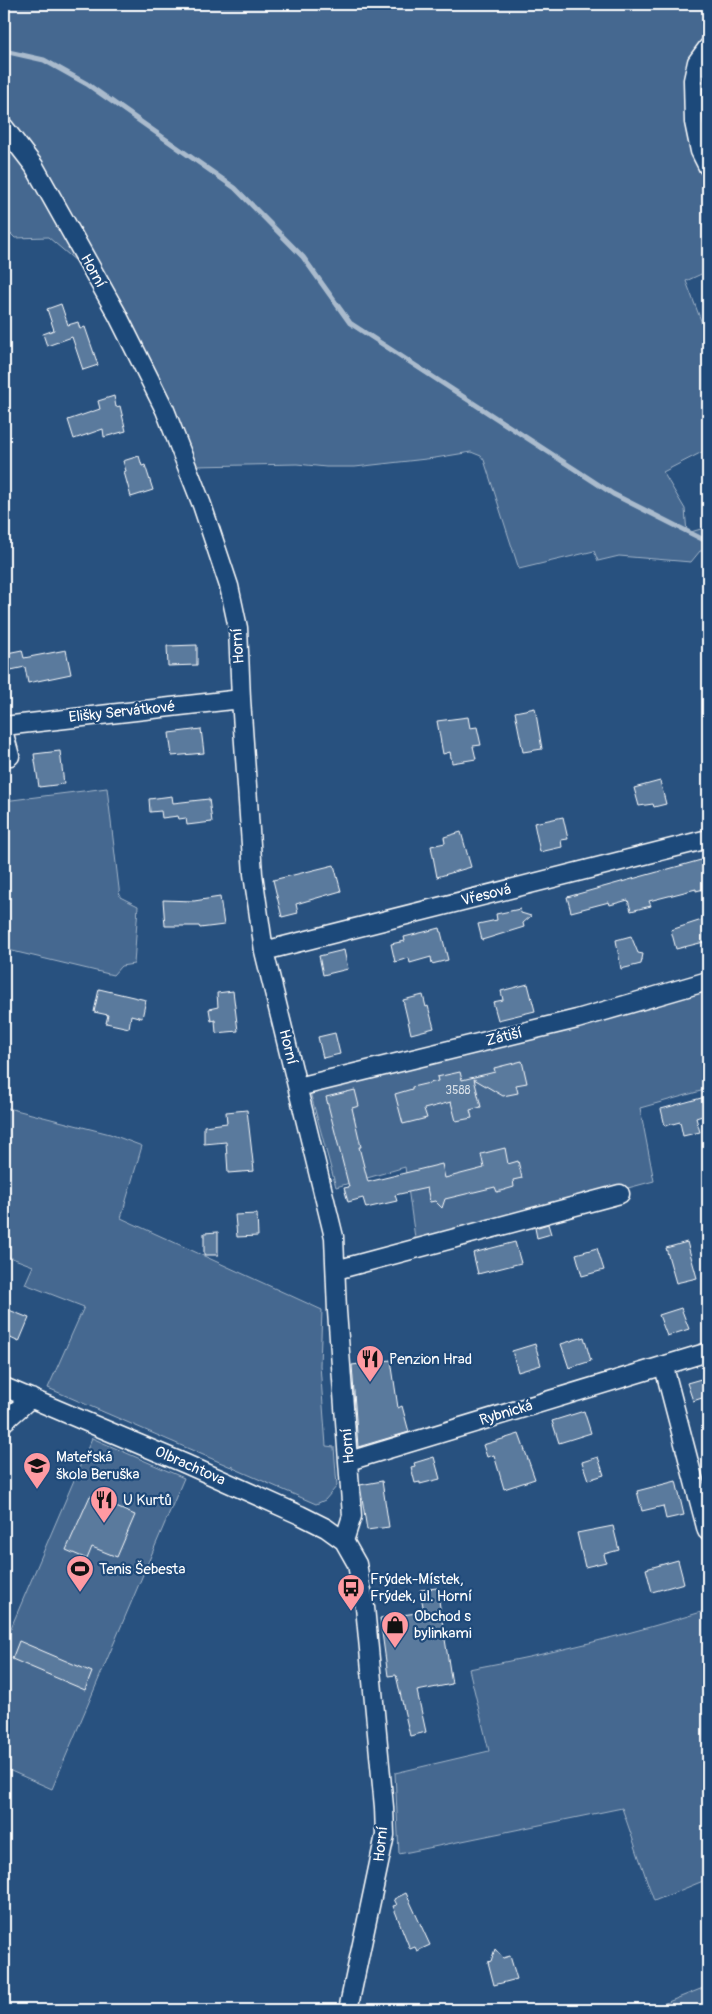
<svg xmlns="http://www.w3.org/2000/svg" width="712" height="2014" font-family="Pangolin,sans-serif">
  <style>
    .green { fill: #446890; stroke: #a2b4c8 }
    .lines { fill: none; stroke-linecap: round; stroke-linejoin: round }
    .stream { stroke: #aabbcd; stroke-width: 5 }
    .building { fill: #5a7a9d; stroke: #fff }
    .minor-casing { stroke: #fff; stroke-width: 21 }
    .minor { stroke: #1f4a7a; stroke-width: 18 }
    .labels { text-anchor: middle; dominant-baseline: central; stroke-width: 4.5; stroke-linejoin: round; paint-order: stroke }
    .number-label { font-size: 12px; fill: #d6dee6 }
    .street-label { font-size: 15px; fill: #fff; stroke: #1f4a7a }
    .poi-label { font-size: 15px; fill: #fff; stroke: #1f4a7a; text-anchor: start }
  </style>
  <rect width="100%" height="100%" fill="#28517f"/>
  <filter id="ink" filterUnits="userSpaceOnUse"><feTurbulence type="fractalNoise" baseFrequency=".02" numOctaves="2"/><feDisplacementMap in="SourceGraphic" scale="10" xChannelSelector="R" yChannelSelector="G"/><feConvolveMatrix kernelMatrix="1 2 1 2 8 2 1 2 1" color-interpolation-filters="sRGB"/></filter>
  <g filter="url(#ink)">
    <!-- green -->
    <path class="green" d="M4 4H708V56L700 67 701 92 708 147V271L686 281 708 339V449L663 472 685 509 687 533 708 527V551H700L691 562 619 556 598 561 594 551 519 569 484 460 481 456 471 452 435 458 355 467H326L297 464 195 466 156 375 118 297 48 237 15 238 4 227Z
      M107 788 120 897 138 906 134 964 121 966 113 975 4 949V801Z
      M708 987V1089L640 1108 654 1181 416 1245 405 1167 336 1187 309 1088Z
      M4 1107 110 1134 142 1146 121 1218 322 1310 320 1365 326 1446 334 1447 337 1486 325 1500 316 1504 233 1468V1465L231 1467 48 1388 84 1307 25 1284 33 1266 4 1255Z
      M92 1438 184 1478 52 1789 4 1768V1644Z
      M708 1610V1879L654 1901 622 1808 399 1854 395 1773 489 1751 469 1669C550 1654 630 1634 708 1610Z
      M708 1986V2010H648Z"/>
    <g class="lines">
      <!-- stream -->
      <path class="stream" d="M4 51 44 60 87 84 235 188 303 257 350 323 613 494 708 542"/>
    </g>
    <!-- building -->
    <path class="building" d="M61 304 68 325 78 322 80 329 85 327 98 365 83 370 72 337 47 346 43 334 54 330 47 309Z
      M114 396 116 407 120 406 126 431 104 437 103 429 74 439 68 420 100 409 98 401Z
      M139 456 142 466 145 465 153 490 131 497 124 472 126 471 123 461Z
      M197 645V665L168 666 167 646Z
      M22 650 24 658 66 650 71 674 28 683 25 667 11 670 7 653Z
      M535 708 542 749 523 752 515 712Z
      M468 717 470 728 477 727 481 745 473 746 476 759 452 763 450 752 443 754 437 721Z
      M201 729 204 753 172 756 169 733Z
      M60 751 64 784 39 787 34 754Z
      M660 781 666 804 654 807 653 804 639 806 634 788Z
      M172 796 173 803 209 799 212 822 187 825 186 818 179 819 178 816 162 818 161 811 150 812 149 799Z
      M563 817 568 839 561 840 562 847 540 852 534 823Z
      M461 832 471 867 437 877 431 846 445 843 444 837Z
      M701 860 702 863 705 862 708 873V888L696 891V889L649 901 651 906 631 911 628 900 610 905 609 902 571 912 567 897Z
      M334 865 341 891 296 904 298 913 282 917 273 880Z
      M220 897 224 925 200 928 199 926H165L163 900 194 901Z
      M520 909 521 913 531 916 523 923 524 927 482 940 478 924 497 920 496 914Z
      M708 918V941L676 949 671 930Z
      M440 928 448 960 432 964 431 957 410 963 409 958 395 962 391 944 405 941 404 937Z
      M631 936 638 953 643 954 641 964 621 969 616 940Z
      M344 950 348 969 323 975 319 956Z
      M528 984 535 1011 498 1020 493 1002 503 1000 501 991Z
      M99 989 146 1000 142 1018 131 1015 129 1028 106 1023 108 1015 94 1012Z
      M233 991 238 1031 216 1033 215 1020 211 1021 209 1009 218 1007 217 993Z
      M423 995 426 1007 428 1006 434 1028 411 1034 403 1000Z
      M335 1033 340 1054 323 1058 318 1037Z
      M522 1061 527 1083 516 1085 518 1093 503 1096 474 1079 481 1107 470 1110 472 1118 456 1121 451 1102 424 1109 427 1118 403 1124 395 1094 412 1089V1087L438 1081 437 1077 460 1072 462 1080 495 1072 494 1068Z
      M355 1090 359 1106 352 1108 361 1147H359L368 1182 442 1164 445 1178 484 1168 481 1154 505 1148 508 1164 518 1161 522 1178 513 1180 514 1187 497 1192 495 1187 445 1199 442 1208 435 1201 430 1202 427 1188 395 1195 397 1201 366 1208 363 1198 348 1202 344 1188 349 1187 326 1097Z
      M705 1097 708 1114 696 1118 700 1132 683 1136 680 1122 665 1126 661 1109Z
      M247 1110 254 1171 228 1173 226 1142 204 1144V1126L227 1123 226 1112Z
      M257 1214 258 1236 237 1237 235 1215Z
      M548 1224 551 1234 537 1238 535 1228Z
      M218 1232V1255H204V1233Z
      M515 1242 521 1263 478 1274 473 1253Z
      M687 1242 697 1278 676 1283 666 1248Z
      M597 1248 604 1270 582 1276 576 1254Z
      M681 1308 689 1329 667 1336 659 1315Z
      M9 1310 29 1318 19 1342 4 1335V1321Z
      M584 1337 591 1361 569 1368 561 1344Z
      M535 1344 541 1365 518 1372 512 1351Z
      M391 1360 398 1408 402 1406 409 1432 358 1447 352 1365Z
      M708 1377V1396L693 1401 687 1383Z
      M584 1411 591 1433 559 1443 552 1421Z
      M519 1434 535 1479 504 1489 494 1455 487 1457 483 1445Z
      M434 1457 440 1479 420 1484V1482L415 1483 411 1467 415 1466 414 1463Z
      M598 1457 604 1475 588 1480 582 1462Z
      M382 1481 389 1527 367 1530 360 1485Z
      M676 1481 684 1515 666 1519 663 1506 642 1511 637 1491Z
      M90 1496 135 1515 117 1557 92 1547 87 1559 66 1550Z
      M613 1526 619 1550 604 1554 606 1562 585 1567 577 1533Z
      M678 1560 684 1583 652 1592 646 1569Z
      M437 1588 452 1684 417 1691 426 1732 410 1736 396 1675 388 1676 380 1618 424 1612 420 1590Z
      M19 1641 92 1672 85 1690 12 1659Z
      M406 1893 430 1945 417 1951 415 1947 410 1949 393 1906 397 1905 394 1899Z
      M495 1949 503 1958 510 1956 517 1979 494 1985 488 1962 491 1961Z"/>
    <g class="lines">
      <defs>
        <path id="minor" d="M708 47 697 62 693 80 694 122 700 151 708 167
          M4 127 34 166 117 314 165 410 202 505 229 586 238 628 241 699 253 874 264 951 334 1237 337 1311 352 1516 344 1541
          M4 726 241 699
          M4 734 10 756
          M264 951 708 839
          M298 1087 577 1019 708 981
          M336 1270 620 1194
          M664 1367 707 1531
          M4 1387 186 1464 300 1515 326 1528 344 1541 357 1564 365 1607 384 1807 385 1835 348 2010
          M4 1422 31 1398
          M349 1461 708 1352"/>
      </defs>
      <!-- minor casing -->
      <use href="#minor" class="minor-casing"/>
      <!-- minor -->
      <use href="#minor" class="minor"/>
    </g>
  </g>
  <!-- icons -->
  <defs>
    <symbol id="restaurant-pin" viewBox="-11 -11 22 30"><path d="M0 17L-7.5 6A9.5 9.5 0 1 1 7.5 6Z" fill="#ff9aa2" stroke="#1f4a7a"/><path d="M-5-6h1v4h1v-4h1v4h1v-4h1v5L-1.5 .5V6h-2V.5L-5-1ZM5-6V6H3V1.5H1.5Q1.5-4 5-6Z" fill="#111"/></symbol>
    <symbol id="school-pin" viewBox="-11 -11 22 30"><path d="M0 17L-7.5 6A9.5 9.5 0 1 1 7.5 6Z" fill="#ff9aa2" stroke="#1f4a7a"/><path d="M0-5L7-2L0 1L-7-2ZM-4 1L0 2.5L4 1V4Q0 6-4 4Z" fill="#111"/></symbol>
    <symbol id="stadium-pin" viewBox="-11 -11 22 30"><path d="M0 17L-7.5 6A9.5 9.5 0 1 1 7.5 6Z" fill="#ff9aa2" stroke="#1f4a7a"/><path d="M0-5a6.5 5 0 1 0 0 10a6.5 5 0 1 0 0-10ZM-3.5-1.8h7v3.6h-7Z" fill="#111"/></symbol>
    <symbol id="bus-pin" viewBox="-11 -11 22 30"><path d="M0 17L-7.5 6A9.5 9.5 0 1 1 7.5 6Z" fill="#ff9aa2" stroke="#1f4a7a"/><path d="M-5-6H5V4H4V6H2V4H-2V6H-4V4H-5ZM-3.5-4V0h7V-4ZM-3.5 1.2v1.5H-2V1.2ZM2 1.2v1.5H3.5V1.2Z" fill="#111"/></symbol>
    <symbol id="shop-pin" viewBox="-11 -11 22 30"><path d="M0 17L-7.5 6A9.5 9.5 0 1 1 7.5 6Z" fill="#ff9aa2" stroke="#1f4a7a"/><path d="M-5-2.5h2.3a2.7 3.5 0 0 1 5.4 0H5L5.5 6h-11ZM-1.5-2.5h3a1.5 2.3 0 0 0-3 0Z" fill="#111"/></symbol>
  </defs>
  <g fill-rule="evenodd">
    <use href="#restaurant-pin" x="354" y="1343" width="32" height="43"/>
    <use href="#school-pin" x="21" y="1450" width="32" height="43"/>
    <use href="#restaurant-pin" x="88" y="1484" width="32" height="43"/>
    <use href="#stadium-pin" x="64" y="1553" width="32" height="43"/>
    <use href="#bus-pin" x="335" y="1572" width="32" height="43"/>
    <use href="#shop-pin" x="379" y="1609" width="32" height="43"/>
  </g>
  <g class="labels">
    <!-- number labels -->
    <g class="number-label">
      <text x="458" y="1090">3588</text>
    </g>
    <!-- street labels -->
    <g class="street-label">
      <text transform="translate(93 271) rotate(61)">Horní</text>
      <text transform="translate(238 646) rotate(-94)">Horní</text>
      <text transform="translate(122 712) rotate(-6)">Elišky Servátkové</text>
      <text transform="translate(486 895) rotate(-14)">Vřesová</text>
      <text transform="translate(504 1037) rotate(-14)">Zátiší</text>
      <text transform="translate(288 1047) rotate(76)">Horní</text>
      <text transform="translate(506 1413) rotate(-17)">Rybnická</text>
      <text transform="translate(348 1446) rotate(-95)">Horní</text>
      <text transform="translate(190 1466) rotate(24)">Olbrachtova</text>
      <text transform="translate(381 1844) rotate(-84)">Horní</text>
    </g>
    <!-- poi labels -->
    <g class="poi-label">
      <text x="389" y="1359">Penzion Hrad</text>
      <text x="56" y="1457">Mateřská<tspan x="56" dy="17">škola Beruška</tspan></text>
      <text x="123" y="1500">U Kurtů</text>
      <text x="99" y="1569">Tenis Šebesta</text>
      <text x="370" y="1579">Frýdek-Místek,<tspan x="370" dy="17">Frýdek, ul. Horní</tspan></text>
      <text x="414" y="1616">Obchod s<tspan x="414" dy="17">bylinkami</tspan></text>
    </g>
  </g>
  <!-- margin -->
  <rect width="712" height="2014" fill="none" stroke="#1f4a7a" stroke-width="20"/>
  <rect x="10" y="10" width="692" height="1994" fill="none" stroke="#fff" stroke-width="2" filter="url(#ink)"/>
</svg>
